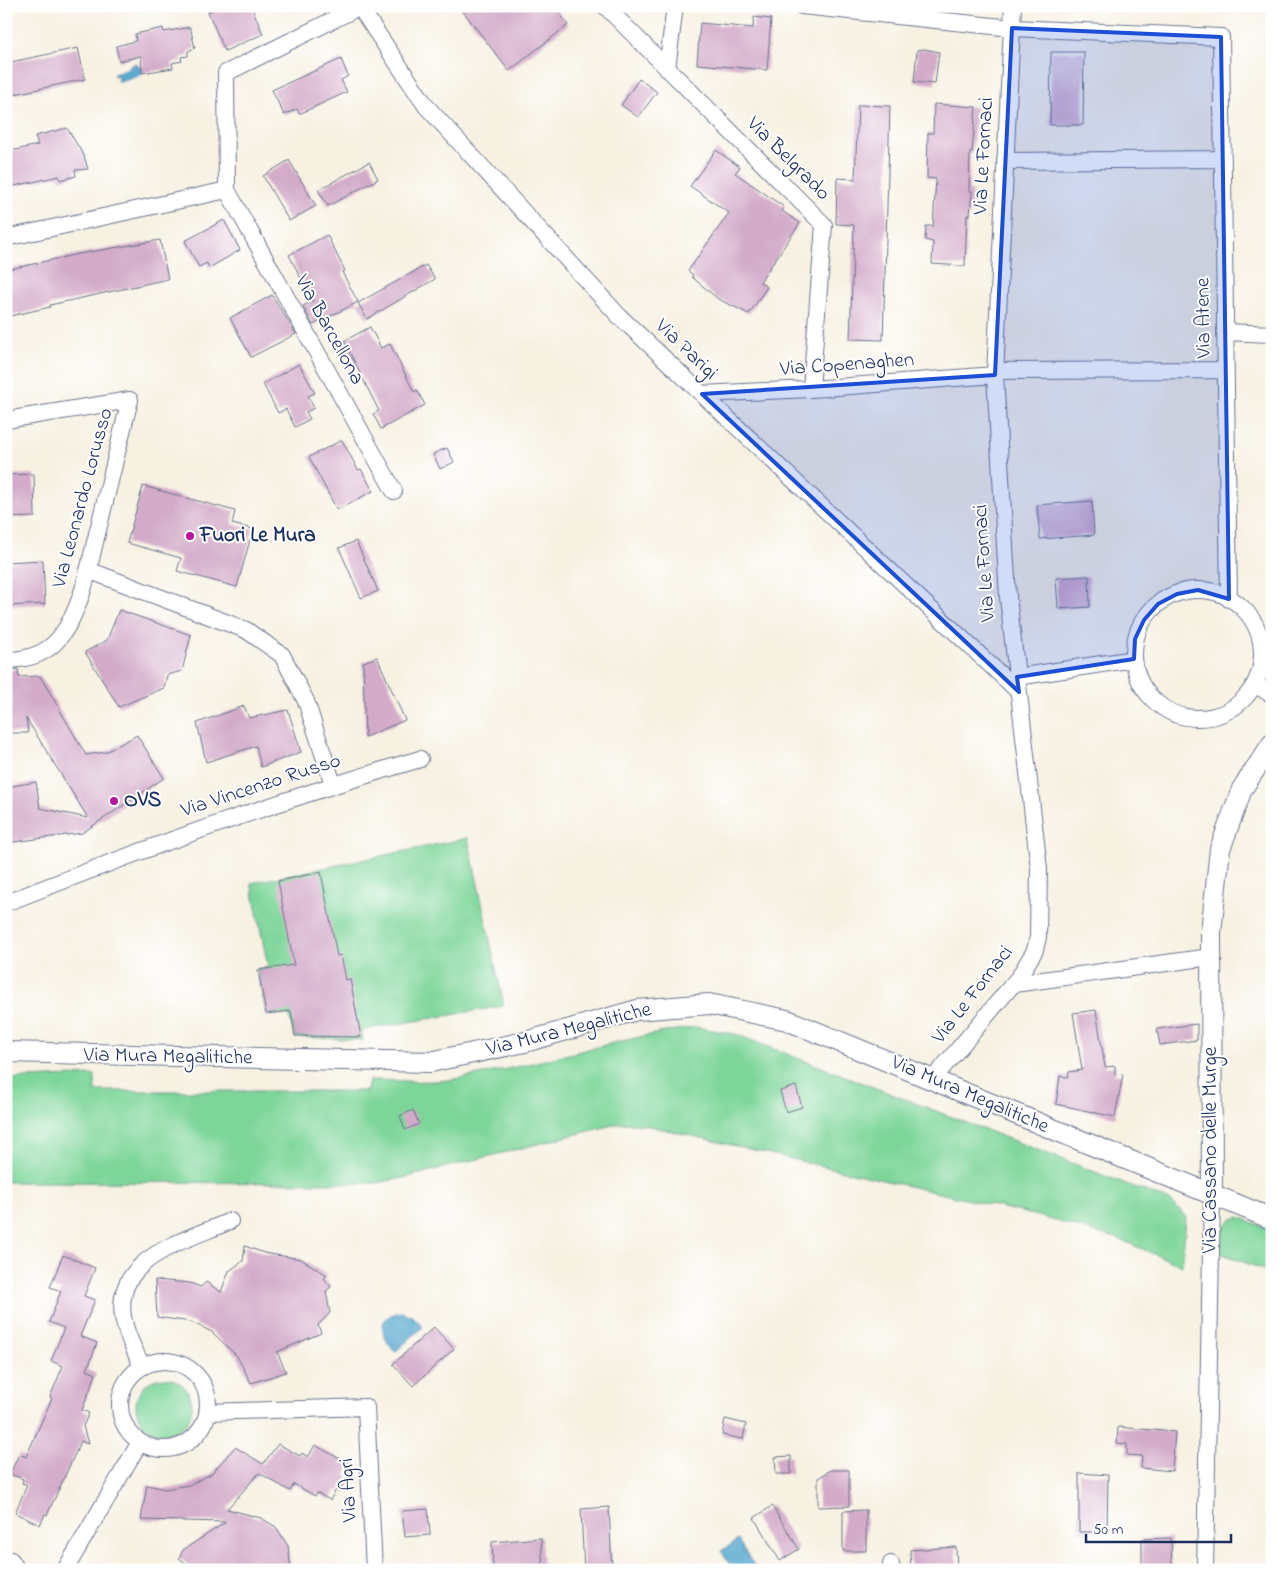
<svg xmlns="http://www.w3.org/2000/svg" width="1278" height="1576" font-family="'Indie Flower',sans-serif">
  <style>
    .green { fill: #7dd599; stroke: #4c827c }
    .water { fill: #52a5cd; stroke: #366a96 }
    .building { fill: #d3abc9 }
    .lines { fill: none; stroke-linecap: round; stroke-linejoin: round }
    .minor-casing { stroke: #68738c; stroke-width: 18 }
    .tertiary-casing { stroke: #68738c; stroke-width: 22 }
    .minor { stroke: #fff; stroke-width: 16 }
    .tertiary { stroke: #fff; stroke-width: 20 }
    .marked { fill: #1d4ed8; fill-opacity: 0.2; stroke: #1d4ed8; stroke-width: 4; stroke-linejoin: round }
    .poi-dot { fill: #b5179e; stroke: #fff; stroke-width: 2 }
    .labels { text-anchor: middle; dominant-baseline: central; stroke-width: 4; stroke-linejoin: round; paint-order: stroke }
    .street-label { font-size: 21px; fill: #1b2f5e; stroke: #fff }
    .poi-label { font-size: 21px; font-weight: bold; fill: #1b2f5e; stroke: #fff; text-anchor: start }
  </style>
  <rect width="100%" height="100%" fill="#fff"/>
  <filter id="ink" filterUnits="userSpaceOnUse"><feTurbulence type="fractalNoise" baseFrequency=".02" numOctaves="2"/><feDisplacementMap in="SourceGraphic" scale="10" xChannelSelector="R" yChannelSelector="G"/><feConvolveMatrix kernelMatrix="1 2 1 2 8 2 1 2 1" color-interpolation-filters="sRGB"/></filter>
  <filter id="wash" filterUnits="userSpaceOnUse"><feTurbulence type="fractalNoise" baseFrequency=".0096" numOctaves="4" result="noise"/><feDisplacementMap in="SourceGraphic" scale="20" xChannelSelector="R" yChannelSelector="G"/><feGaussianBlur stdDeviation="1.12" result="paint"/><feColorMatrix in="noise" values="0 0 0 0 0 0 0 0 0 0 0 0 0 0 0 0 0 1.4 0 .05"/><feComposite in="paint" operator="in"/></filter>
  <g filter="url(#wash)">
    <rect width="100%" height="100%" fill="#f7f1e2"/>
    <!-- green -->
    <path class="green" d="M468 838 504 1006 362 1030 363 1040 295 1037 289 1015 266 1014 257 969 268 967 251 883Z
      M696 1027 735 1034 1171 1201 1186 1217 1182 1266 1119 1239 1042 1217 645 1125 621 1123 403 1178 376 1183 6 1182V1079L95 1075V1091H367L369 1080C395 1080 423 1083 449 1080 532 1068 612 1038 696 1027Z
      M1239 1217 1272 1230V1273L1220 1253C1222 1235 1219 1222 1239 1217Z
      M136 1406a28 28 0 1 1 56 0a28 28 0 1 1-56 0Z"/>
    <!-- water -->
    <path class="water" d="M135 63 141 67V75L124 81H117L119 75 114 76V73L126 69Z
      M402 1312 413 1316 423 1327 395 1352C381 1337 374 1315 402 1312Z
      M738 1540 757 1570H733L721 1551Z"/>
    <g id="blocks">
      <!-- building -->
      <path class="building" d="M221 6H251L263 34 225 51 208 12Z
        M459 6H554L568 25 509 71Z
        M754 17 771 19 767 70 697 64 700 23 753 28Z
        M190 27 195 48 188 51V56L181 57 182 61 172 63 173 68 142 73 141 56 119 61 116 46 136 41 135 34 163 28 164 32Z
        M78 48 85 79 6 96V63Z
        M924 49 939 52 935 84 914 82 917 50Z
        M1051 52H1084L1083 125H1050Z
        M341 59 348 76 341 80 347 92 299 114 297 109 284 115 272 90Z
        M639 79 657 92 638 117 621 105Z
        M934 104 976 107 972 152H970L969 191H972L970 215H967L965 266 932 264 933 242 925 240 926 226H933L936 179 927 178 928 133H933Z
        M858 105 890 106 883 340 850 339 854 225 836 224 837 178 855 179Z
        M67 128 84 156 88 169 75 170 76 176 60 180 59 176 6 188V152L38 145 35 136Z
        M716 150 740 167 735 173 784 207 782 211 800 223 760 282 767 287 749 314 718 299 692 277 693 275 688 271 729 213 690 186Z
        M289 160 316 206 289 221 263 176Z
        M369 162 378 179 328 206 318 190Z
        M224 220 240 250 209 268 207 263 199 267 185 241Z
        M327 235 345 271 342 272 358 302 313 325 303 306 313 301 289 255Z
        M160 240 168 279 50 305V307L6 317V270L78 254Z
        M426 265 435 279 367 319 358 303Z
        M272 295 296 334 251 357 230 318Z
        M370 327 381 348 390 344 414 392 417 390 425 405 381 429 373 414 379 411 344 341Z
        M299 364 315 393 308 396 314 408 306 412 310 419 295 427 286 409 278 413 263 384Z
        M342 440 358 470 361 469 373 491 337 510 309 457Z
        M447 448 454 462 440 469 433 454Z
        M34 474 35 517 6 518V475Z
        M143 486 235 511 232 524 253 529 237 587 177 571 181 558 127 543Z
        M1092 501 1094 535 1040 539 1037 505Z
        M356 541 378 591 361 598 339 548Z
        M43 560 45 604 6 606V562Z
        M1089 576 1090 607 1058 609 1056 578Z
        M119 610 191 635 182 671 167 675 164 688 119 707 85 652 107 640Z
        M377 657 405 720 365 737 363 662Z
        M18 669 19 677 40 676 86 755 106 752 137 735 164 778 82 833 6 843V787L36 782 40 808 88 818 26 718 28 733H6V670Z
        M244 706 249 718 288 710 301 752 261 767 256 746 206 762 197 723Z
        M321 872 337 956 341 955 346 980 350 979 361 1037 295 1036 291 1011 266 1014 258 970 294 965 278 881Z
        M1096 1010 1105 1067 1115 1066V1075L1123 1074 1115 1117 1056 1104 1060 1076 1068 1077 1069 1072 1082 1070 1073 1013Z
        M1197 1024V1040L1160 1045 1157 1029Z
        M796 1086 802 1107 786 1112 780 1091Z
        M413 1110 419 1124 405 1130 400 1116Z
        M245 1246 264 1253 301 1259 327 1275 324 1278 331 1287 326 1291 330 1313 318 1325 321 1333 277 1352 286 1372 251 1383 237 1356 212 1332 191 1322 157 1317 155 1280 190 1283 201 1287 206 1282 221 1292 229 1271 243 1261Z
        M63 1255 95 1268 84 1296 95 1300 80 1336 97 1343 87 1370 96 1374 82 1410 89 1413 83 1426 88 1444 81 1441 47 1515 45 1514 40 1525 15 1513 27 1485 22 1483 23 1479 10 1474 19 1454 26 1457 52 1398 50 1397 63 1366 51 1361 64 1328 49 1322 61 1291 50 1287Z
        M434 1327 454 1349 413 1386 393 1364Z
        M725 1419 746 1424 743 1439 722 1435Z
        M1118 1427 1175 1432 1172 1471 1141 1468 1142 1456 1127 1455V1444L1117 1443Z
        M278 1444 300 1456 302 1453 308 1457 315 1445 351 1465 345 1475 348 1476 339 1492 336 1490 330 1500 317 1493 315 1496 294 1484 290 1491 259 1473 227 1509 261 1518 276 1527 288 1546 291 1570H195L179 1558 183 1550 226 1522 141 1520 147 1485 165 1489 189 1485 211 1474 235 1447 263 1464Z
        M791 1456V1474H776L775 1457Z
        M831 1470H849V1506L818 1507V1478Z
        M1079 1473 1108 1475 1107 1532H1079Z
        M772 1506 799 1549 780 1561 754 1518Z
        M609 1507 612 1570H584L581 1509Z
        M428 1509 430 1535 405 1537 402 1511Z
        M866 1510V1551H843V1511Z
        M541 1538 543 1570H493L492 1542Z
        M1171 1538 1172 1570H1142V1539Z
        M956 1547 957 1570H911L910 1550Z"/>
    </g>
  </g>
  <g filter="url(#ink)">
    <use href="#blocks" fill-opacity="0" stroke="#68738c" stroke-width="1"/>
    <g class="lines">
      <defs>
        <path id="minor" d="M359 6 426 106 619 316 1019 692
          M605 6 824 225 811 389
          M802 6 1012 28 1221 37 1229 599
          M667 69 675 6
          M1005 161 1223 159
          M227 190 394 491
          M6 238 227 190 226 73 361 6
          M1225 332 1272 334
          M995 371 1225 370
          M702 394 811 389 995 375
          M6 420 130 400C119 443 109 486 98 530 89 564 83 608 60 637 47 654 27 660 6 660
          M88 570 246 630 282 655 306 701 333 784
          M1134 654a64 64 0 1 1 128 0a64 64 0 1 1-128 0Z
          M1017 677 1134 659
          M1255 684 1272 695
          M6 903C142 849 279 800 420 759
          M1014 984 1210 957
          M933 1079 1019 977 1035 950 1038 937 1039 869 1008 597 995 375 1013 6
          M120 1405a44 44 0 1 1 88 0a44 44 0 1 1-88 0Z
          M142 1367C137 1355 131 1344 127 1332 102 1260 181 1243 230 1221
          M207 1412 366 1407 374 1570
          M6 1559 11 1560 17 1570
          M891 1564 892 1570
          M65 1570 140 1442
          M1205 1570 1212 1196"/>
        <path id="tertiary" d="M6 1052 430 1062 525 1042 637 1010 709 1004 787 1020 1272 1219
          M1212 1196 1211 932 1220 849 1242 789 1272 744"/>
      </defs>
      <!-- minor casing -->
      <use href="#minor" class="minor-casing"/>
      <!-- tertiary casing -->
      <use href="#tertiary" class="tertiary-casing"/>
      <!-- minor -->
      <use href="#minor" class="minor"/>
      <!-- tertiary -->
      <use href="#tertiary" class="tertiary"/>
    </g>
  </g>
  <!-- marked area -->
  <path class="marked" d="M1012 28 1221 37 1229 599 1198 590 1177 594 1158 604 1144 620 1135 639 1134 659 1017 677 1019 692 702 394 995 375Z"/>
  <!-- markers -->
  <g class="poi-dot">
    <circle cx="190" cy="536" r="5"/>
    <circle cx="114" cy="801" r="5"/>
  </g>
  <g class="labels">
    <!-- street labels -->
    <g class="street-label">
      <text transform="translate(984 156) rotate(-87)">Via Le Fornaci</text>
      <text transform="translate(788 159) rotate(45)">Via Belgrado</text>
      <text transform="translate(1204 318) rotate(-91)">Via Atene</text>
      <text transform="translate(329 330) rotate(61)">Via Barcellona</text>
      <text transform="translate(686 350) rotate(44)">Via Parigi</text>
      <text transform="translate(847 365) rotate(-4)">Via Copenaghen</text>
      <text transform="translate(83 498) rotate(-75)">Via Leonardo Lorusso</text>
      <text transform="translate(985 563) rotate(-94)">Via Le Fornaci</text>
      <text transform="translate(261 786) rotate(-18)">Via Vincenzo Russo</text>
      <text transform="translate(973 995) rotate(-52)">Via Le Fornaci</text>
      <text transform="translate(569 1030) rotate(-14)">Via Mura Megalitiche</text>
      <text transform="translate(168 1057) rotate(1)">Via Mura Megalitiche</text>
      <text transform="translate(970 1095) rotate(23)">Via Mura Megalitiche</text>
      <text transform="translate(1211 1150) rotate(-90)">Via Cassano delle Murge</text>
      <text transform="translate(349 1490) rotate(-93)">Via Agri</text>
    </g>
    <!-- poi labels -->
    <g class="poi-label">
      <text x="200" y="536">Fuori Le Mura</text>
      <text x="124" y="801">OVS</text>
    </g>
  </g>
  <!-- margin -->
  <rect width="1278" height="1576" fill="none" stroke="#fff" stroke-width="25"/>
  <!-- scale -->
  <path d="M1086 1534v8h145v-8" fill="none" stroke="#1b2f5e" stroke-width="2.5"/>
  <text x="1093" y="1534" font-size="15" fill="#1b2f5e" stroke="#ffffff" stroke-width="4" paint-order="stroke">50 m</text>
</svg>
